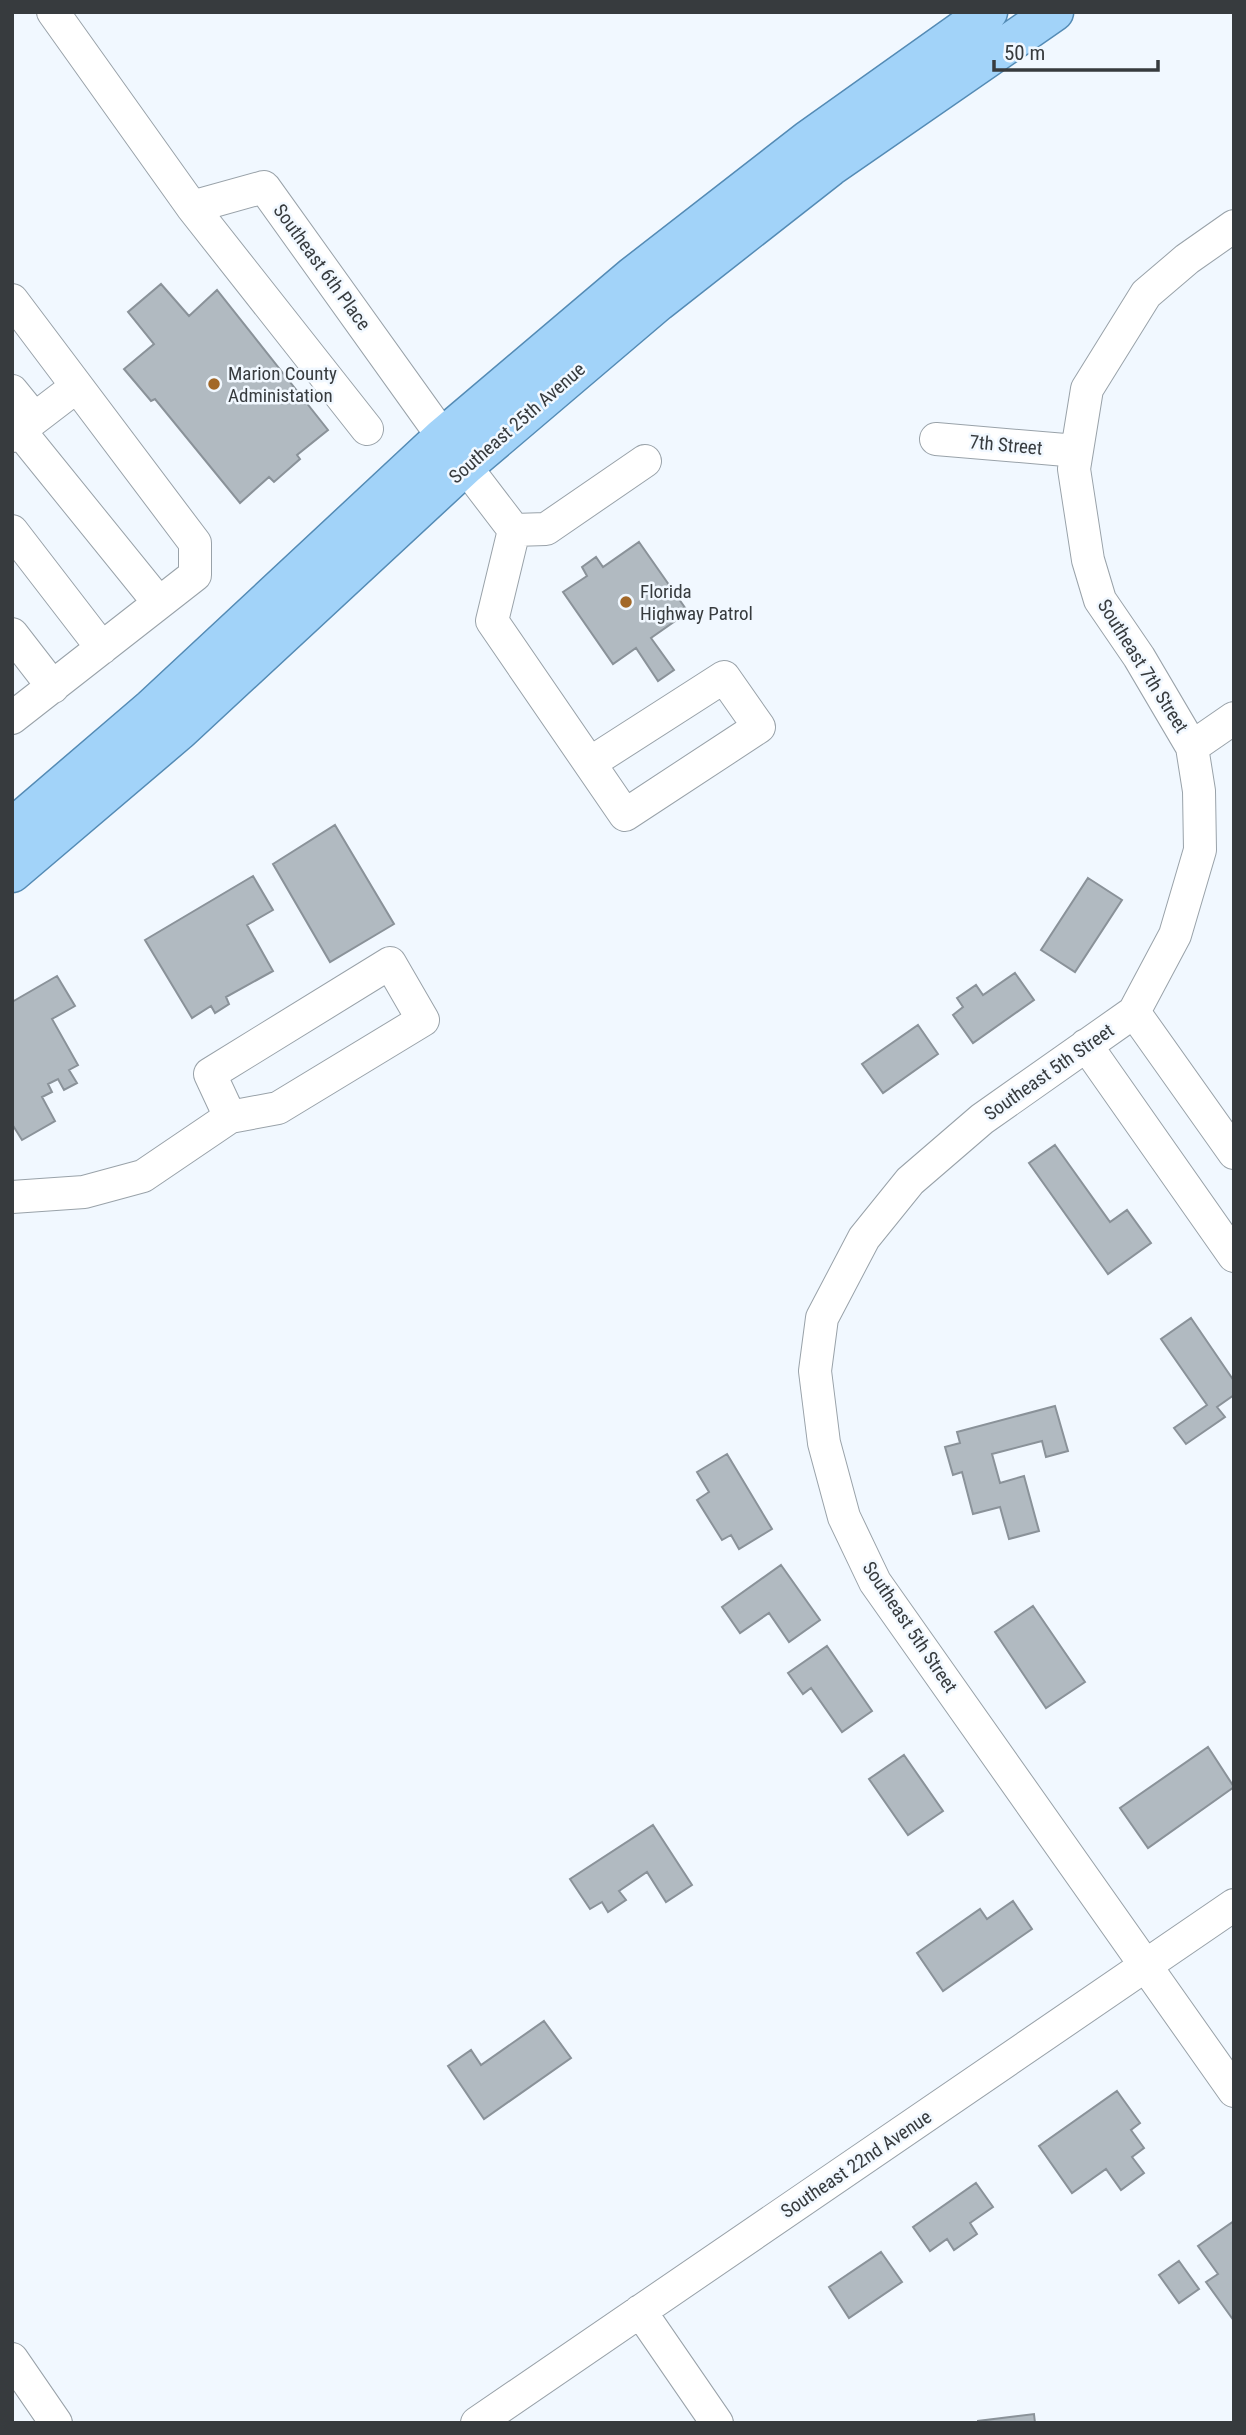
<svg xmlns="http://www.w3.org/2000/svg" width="1246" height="2435" font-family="'Roboto Condensed',sans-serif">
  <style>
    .building { fill: #b1bac1; stroke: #8a9299; stroke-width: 2 }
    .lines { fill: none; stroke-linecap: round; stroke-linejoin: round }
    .minor-casing { stroke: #99a2a9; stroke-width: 34 }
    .major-casing { stroke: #548bb5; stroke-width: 41 }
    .minor { stroke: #fff; stroke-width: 32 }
    .major { stroke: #a2d3f9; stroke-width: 38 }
    .poi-dot { fill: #a26828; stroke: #f1f8ff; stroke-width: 2.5 }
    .labels { text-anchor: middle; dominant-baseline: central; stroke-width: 5; stroke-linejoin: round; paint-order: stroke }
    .street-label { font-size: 19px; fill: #373b3e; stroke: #f1f8ff }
    .poi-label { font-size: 19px; fill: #373b3e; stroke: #f1f8ff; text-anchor: start }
  </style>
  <rect width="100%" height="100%" fill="#f1f8ff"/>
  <!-- building -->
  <path class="building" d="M161 284 189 316 217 290 328 430 297 455 300 459 274 482 269 477 240 503 155 399 151 401 124 369 154 344 128 312Z
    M639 542 688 612 651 638 674 670 658 681 636 648 613 664 563 592 587 576 582 567 596 557 603 567Z
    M335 825 394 924 330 962 273 864Z
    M253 876 273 910 247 925 273 971 226 997 229 1004 215 1013 211 1006 192 1018 145 940Z
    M1088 878 1122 900 1075 972 1041 950Z
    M1015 973 1034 1000 973 1043 953 1015 963 1007 957 998 976 985 983 995Z
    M57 976 75 1006 52 1019 78 1065 69 1070 77 1083 64 1090 58 1079 48 1084 52 1092 42 1097 55 1121 22 1140 12 1124V1002Z
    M918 1025 938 1054 883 1093 862 1064Z
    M1055 1145 1110 1222 1127 1210 1151 1243 1108 1274 1029 1163Z
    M1191 1318 1234 1381V1395L1217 1407 1225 1417 1186 1444 1174 1428 1207 1405 1161 1339Z
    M1055 1406 1068 1451 1046 1457 1042 1441 992 1454 1000 1483 1024 1476 1039 1531 1009 1539 1000 1507 973 1514 962 1472 953 1475 945 1447 960 1443 957 1432Z
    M727 1454 772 1529 739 1549 731 1535 722 1540 697 1500 709 1492 697 1472Z
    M781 1565 820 1620 789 1642 769 1613 740 1633 722 1607Z
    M1033 1606 1085 1682 1046 1708 995 1632Z
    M827 1646 872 1711 842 1732 811 1688 803 1694 788 1673Z
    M1208 1747 1234 1787 1148 1848 1120 1808Z
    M904 1755 943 1811 908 1835 869 1779Z
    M653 1825 692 1885 666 1902 647 1872 619 1891 626 1900 608 1912 602 1902 590 1909 570 1879Z
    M1013 1901 1032 1929 943 1991 917 1953 980 1909 987 1919Z
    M544 2021 571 2058 484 2119 448 2066 471 2050 481 2065Z
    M1117 2091 1140 2123 1131 2130 1144 2148 1132 2157 1144 2173 1121 2190 1106 2169 1072 2193 1039 2146Z
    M976 2183 993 2207 970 2223 977 2234 954 2250 947 2239 930 2251 913 2227Z
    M1234 2221V2321L1206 2282 1218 2274 1198 2246Z
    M881 2252 902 2282 849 2318 829 2287Z
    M1179 2261 1199 2289 1179 2303 1159 2275Z
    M1034 2414 1035 2423H978V2421Z"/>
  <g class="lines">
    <defs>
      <path id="minor" d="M53 12 192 207 264 187 443 437 514 530 492 621 625 815 759 727 724 677 590 763
        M192 207 367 429
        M1234 226 1187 259 1146 294 1087 389 1074 469 1088 560 1100 600 1139 657 1192 747 1199 791 1200 850 1175 935 1134 1012 982 1119 910 1181 864 1238 822 1318 815 1371 824 1443 844 1517 875 1582 1234 2091
        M12 300 195 543V575L12 718
        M12 391 34 418
        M19 430 159 603
        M12 436 76 387
        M936 439 1077 451
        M514 530 546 529 645 461
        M12 531 102 648
        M12 634 53 687
        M1192 747 1234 718
        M1134 1012 1234 1153
        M1086 1045 1234 1256
        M12 1197 84 1192 143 1176 230 1117 278 1108 423 1020 390 963 210 1074 230 1117
        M640 2311 717 2423
        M12 2359 56 2423
        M477 2423 1234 1905"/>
      <path id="major" d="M12 828 152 708 443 437 633 276 808 140 988 12
        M12 873 179 731 465 466 658 302 830 167 1054 12"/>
    </defs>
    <!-- minor casing -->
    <use href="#minor" class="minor-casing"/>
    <!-- major casing -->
    <use href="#major" class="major-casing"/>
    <!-- minor -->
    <use href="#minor" class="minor"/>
    <!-- major -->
    <use href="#major" class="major"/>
  </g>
  <!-- markers -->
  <g class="poi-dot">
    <circle cx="214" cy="384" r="7"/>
    <circle cx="626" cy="602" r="7"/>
  </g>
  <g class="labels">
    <!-- street labels -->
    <g class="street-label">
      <text transform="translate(322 267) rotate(54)">Southeast 6th Place</text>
      <text transform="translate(517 423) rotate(-41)">Southeast 25th Avenue</text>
      <text transform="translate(1006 445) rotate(5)">7th Street</text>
      <text transform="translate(1143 666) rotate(58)">Southeast 7th Street</text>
      <text transform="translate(1049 1072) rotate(-35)">Southeast 5th Street</text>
      <text transform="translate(910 1627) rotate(56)">Southeast 5th Street</text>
      <text transform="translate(856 2164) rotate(-34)">Southeast 22nd Avenue</text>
    </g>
    <!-- poi labels -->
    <g class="poi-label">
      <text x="228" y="373">Marion County<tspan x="228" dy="22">Administation</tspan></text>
      <text x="640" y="591">Florida<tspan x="640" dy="22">Highway Patrol</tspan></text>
    </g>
  </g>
  <!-- border -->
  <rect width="1246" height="2435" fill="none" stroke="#373b3e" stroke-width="28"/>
  <!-- scale -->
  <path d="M994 60v10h164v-10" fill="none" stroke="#373b3e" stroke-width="3.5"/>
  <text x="1004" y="60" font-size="21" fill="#373b3e" stroke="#f1f8ff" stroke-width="5" paint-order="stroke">50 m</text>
</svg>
